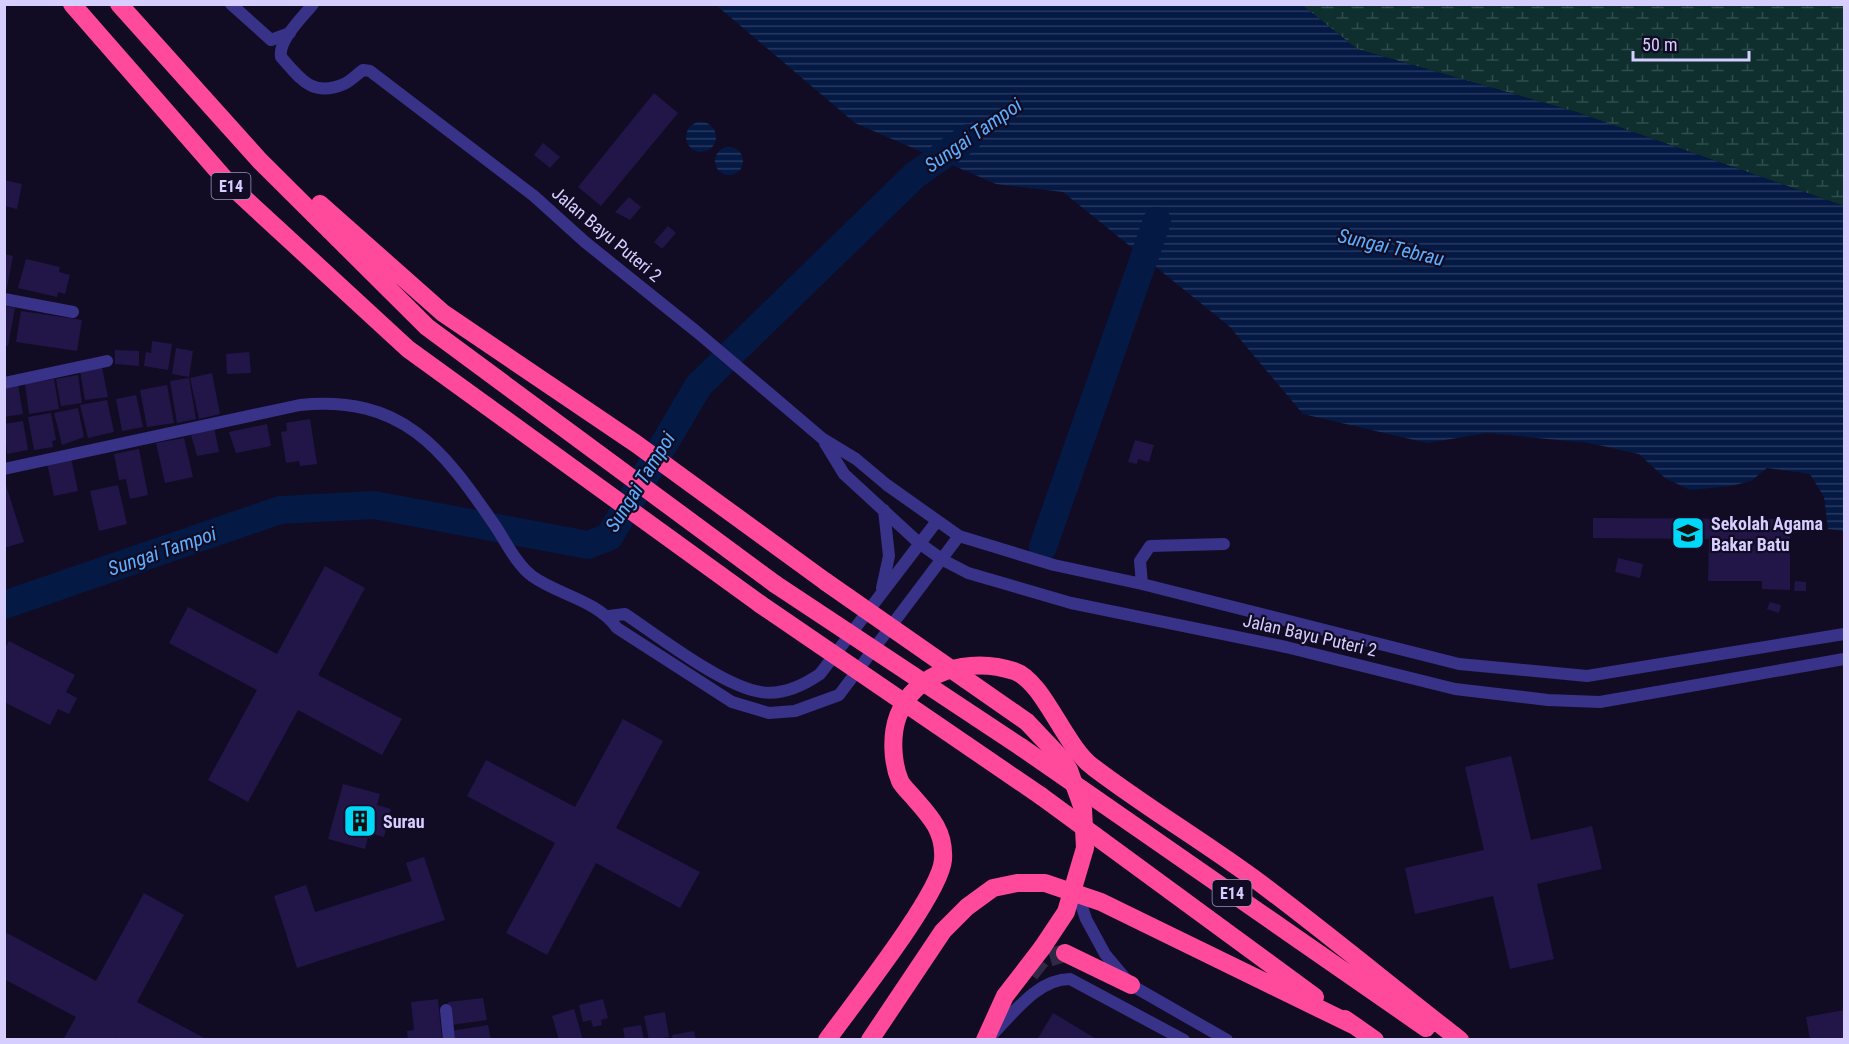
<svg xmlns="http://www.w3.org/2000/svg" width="1849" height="1044" font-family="'Roboto Condensed',sans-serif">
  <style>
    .wetland { fill: url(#wetland-marsh) }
    .water { fill: url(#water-rules) }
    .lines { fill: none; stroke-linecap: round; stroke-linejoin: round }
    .river { stroke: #041944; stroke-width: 28 }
    .building { fill: #211647 }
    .motorway-tunnel { stroke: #2f2945; stroke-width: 18; stroke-dasharray: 18 9; stroke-linecap: butt }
    .minor { stroke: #383288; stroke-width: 12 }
    .motorway { stroke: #ff499a; stroke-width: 18 }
    .motorway-bridge { stroke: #ff499a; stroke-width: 18 }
    .labels { text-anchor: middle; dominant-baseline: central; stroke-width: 4.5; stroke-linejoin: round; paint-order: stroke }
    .shield { fill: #110c24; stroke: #9b94bd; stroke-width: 1.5 }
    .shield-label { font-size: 16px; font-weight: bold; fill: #d6ceff }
    .street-label { font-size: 18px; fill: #d6ceff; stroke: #110c24 }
    .poi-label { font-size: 18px; font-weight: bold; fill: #d6ceff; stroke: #110c24; text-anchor: start }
    .water-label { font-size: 20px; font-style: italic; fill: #5caeff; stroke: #110c24 }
  </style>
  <defs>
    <pattern id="wetland-marsh" width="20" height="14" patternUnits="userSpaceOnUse" patternTransform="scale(1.5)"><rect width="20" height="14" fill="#0e2f2e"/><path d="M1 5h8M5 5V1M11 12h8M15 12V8" fill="none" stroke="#304c4d"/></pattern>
    <pattern id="water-rules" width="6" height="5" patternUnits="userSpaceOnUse" patternTransform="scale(1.5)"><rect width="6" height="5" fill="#041944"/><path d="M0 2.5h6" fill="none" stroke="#283960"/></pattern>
  </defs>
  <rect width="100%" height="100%" fill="#110c24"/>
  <!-- wetland -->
  <path class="wetland" d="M1302 5H1844V206L1576 112 1357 49Z"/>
  <!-- water -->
  <path class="water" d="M716 5H1302L1357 49 1576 112 1844 206V531L1828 529 1824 497 1810 474 1767 468 1751 481 1731 486 1690 490 1665 478 1639 454 1589 443 1487 433 1427 443 1303 414 1229 326 1063 192 996 184 855 123Z
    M686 137a15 15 0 1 1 30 0a15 15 0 1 1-30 0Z
    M715 161a14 14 0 1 1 28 0a14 14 0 1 1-28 0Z"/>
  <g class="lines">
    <!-- river -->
    <path class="river" d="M1043 547 1157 221
      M4 605 280 510 374 505 588 545 609 537 699 385 915 175 968 138"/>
  </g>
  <!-- building -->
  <path class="building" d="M654 93 678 113 601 206 578 187Z
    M543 143 560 157 550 168 534 155Z
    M4 180 22 184 17 209 4 206Z
    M629 197 641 207 630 220 615 212Z
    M668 226 676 233 662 249 654 242Z
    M4 254 13 256 6 292H4Z
    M26 259 60 267 59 272 70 275 65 294 58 292 57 297 18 288Z
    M4 306 15 308 8 346 4 345Z
    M21 311 82 320 77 351 16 342Z
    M152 341 172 344 168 370 144 366 146 352 151 353Z
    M176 348 193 351 189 377 172 374Z
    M115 350 139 351V366L115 364Z
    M249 352 251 373 227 374 226 354Z
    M102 367 108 397 85 400 80 371Z
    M212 373 220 414 199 419 190 378Z
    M78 375 82 403 61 406 56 379Z
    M189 378 196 419 177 423 170 381Z
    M54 379 59 409 29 414 25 384Z
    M18 385 23 414 4 417V387Z
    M167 385 174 423 147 427 140 390Z
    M136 395 143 427 122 431 116 399Z
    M107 400 114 432 88 438 80 405Z
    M78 408 84 437 62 445 54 413Z
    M51 413 56 440 52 441 53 447 34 450 28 417Z
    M310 419 317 464 300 466 299 461 286 463 281 432 287 431 286 423Z
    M23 421 28 450 7 454 4 424Z
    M267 424 271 446 236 453 229 432Z
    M214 427 219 452 197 456 191 435Z
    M184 438 193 477 165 483 156 443Z
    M1135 440 1154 445 1149 462 1138 459 1137 464 1128 462Z
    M139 449 148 495 130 499 126 479 119 480 114 454Z
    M71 458 78 491 54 496 47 463Z
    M4 479 24 542 4 548Z
    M118 485 127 524 99 531 90 491Z
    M1593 518 1790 519V590L1762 589V581H1708L1709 539 1593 538Z
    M1618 558 1643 564 1640 578 1615 572Z
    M325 566 365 588 318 675 402 719 382 755 298 710 248 802 208 780 257 690 169 643 188 607 277 654Z
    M1795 581 1806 582V591H1794Z
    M1770 602 1781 605 1779 613 1767 609Z
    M9 641 75 675 66 692 77 698 69 714 58 709 50 725 4 702V650Z
    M623 719 663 741 616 828 700 872 680 908 596 863 547 955 506 933 555 843 467 796 486 760 575 807Z
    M1511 756 1531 840 1592 826 1602 869 1537 884 1554 959 1510 969 1493 896 1415 914 1405 868 1484 850 1465 767Z
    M343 784 380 794 377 805 391 809 384 837 369 833 365 849 328 839Z
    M424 857 445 920 297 968 274 896 306 885 315 912 412 881 406 863Z
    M144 893 184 915 137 1002 208 1040H121L117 1037 115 1040H63L76 1017 4 979V938L7 933 96 981Z
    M483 998 487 1020 451 1025 448 1002Z
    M438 999 442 1040H408L407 1031 414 1030 411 1002Z
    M603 999 608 1018 601 1020 602 1025 593 1027 591 1020 583 1022 579 1005Z
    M574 1009 583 1040H559L552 1016Z
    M1844 1010V1040H1810L1806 1017Z
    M665 1012 669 1037 649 1040 644 1016Z
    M1053 1013 1098 1040H1037Z
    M488 1025 491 1040H452L451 1031Z
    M641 1025 644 1040H625L623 1028Z
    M694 1031 696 1040H673L672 1035Z"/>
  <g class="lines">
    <!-- motorway-tunnel -->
    <path class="motorway-tunnel" d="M1030 974 1041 960 1065 953"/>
    <!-- minor -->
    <path class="minor" d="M231 4 271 40 290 33
      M313 4C303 17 278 40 281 57 300 78 312 98 344 84 351 81 357 74 363 70L370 71 534 196 585 242 697 332 823 439 856 459 887 485 959 536 1054 565 1142 584 1459 664 1587 676 1844 634
      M4 299 73 312
      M4 383 107 361
      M825 443 844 474 919 543 943 560 968 573 1071 603 1286 647 1455 689 1548 700 1600 702 1844 659
      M4 469 300 405C402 395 442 448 494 524 505 540 516 564 532 576 558 595 597 600 617 628L732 702 769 713 795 711 839 695 959 536
      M1142 584 1140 561 1150 546 1224 544
      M882 588 889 556 884 510
      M609 616 625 614C658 636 719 683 756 691 779 697 801 687 820 674L937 521
      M1078 895 1086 919 1105 954 1131 985 1227 1040
      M446 1010 449 1040
      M991 1036C1013 1014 1037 979 1070 979L1184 1040"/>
    <!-- motorway -->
    <path class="motorway" d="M72 4 231 186 408 349 760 604
      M119 4 260 161 427 327 775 584
      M320 204 443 313 635 443 826 582
      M1021 747 1426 1028
      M1041 796 1315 997
      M1065 953 1131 985
      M1345 1019 1375 1040
      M827 1040C852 1005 940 895 943 860 945 832 931 817 914 798 910 793 903 787 900 781 892 762 891 735 898 716 915 671 970 656 1014 671 1044 681 1064 746 1093 767 1147 808 1206 843 1260 883 1328 934 1393 988 1460 1040
      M870 1040 943 931 967 907 993 888 1017 883H1045L1101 902 1353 1025
      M985 1040 1005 996 1042 948"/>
    <!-- motorway-bridge -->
    <path class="motorway-bridge" d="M826 582 1027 722 1062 759 1069 770 1083 809 1085 848 1066 912 1042 948
      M775 584 1021 747
      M760 604 1041 796"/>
  </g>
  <!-- icons -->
  <defs>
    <symbol id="school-square" viewBox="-11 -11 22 22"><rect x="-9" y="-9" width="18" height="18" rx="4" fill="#00d8f9" stroke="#110c24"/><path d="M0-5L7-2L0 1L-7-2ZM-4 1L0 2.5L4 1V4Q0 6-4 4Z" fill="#111"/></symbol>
    <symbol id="building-square" viewBox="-11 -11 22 22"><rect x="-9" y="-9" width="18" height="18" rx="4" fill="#00d8f9" stroke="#110c24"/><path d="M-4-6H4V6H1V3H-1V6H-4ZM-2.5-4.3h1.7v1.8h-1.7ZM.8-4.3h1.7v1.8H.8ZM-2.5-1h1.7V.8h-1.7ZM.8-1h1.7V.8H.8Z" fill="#111"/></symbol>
  </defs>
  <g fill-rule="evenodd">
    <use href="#school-square" x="1669" y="514" width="38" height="38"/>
    <use href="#building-square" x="341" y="802" width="38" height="38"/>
  </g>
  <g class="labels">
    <!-- shield labels -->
    <g class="shield">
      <rect x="211.5" y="173" width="39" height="26" rx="4.5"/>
      <rect x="1212.5" y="880" width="39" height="26" rx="4.5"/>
    </g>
    <g class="shield-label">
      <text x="231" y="186">E14</text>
      <text x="1232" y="893">E14</text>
    </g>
    <!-- street labels -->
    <g class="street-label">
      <text transform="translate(607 234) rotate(40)">Jalan Bayu Puteri 2</text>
      <text transform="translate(1310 635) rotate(13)">Jalan Bayu Puteri 2</text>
    </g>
    <!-- poi labels -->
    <g class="poi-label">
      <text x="1711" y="523">Sekolah Agama<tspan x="1711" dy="21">Bakar Batu</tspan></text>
      <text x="383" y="821">Surau</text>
    </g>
    <!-- water labels -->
    <g class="water-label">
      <text transform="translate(973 135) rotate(-35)">Sungai Tampoi</text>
      <text transform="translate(1391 247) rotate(13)">Sungai Tebrau</text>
      <text transform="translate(640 482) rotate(-58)">Sungai Tampoi</text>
      <text transform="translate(162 551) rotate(-19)">Sungai Tampoi</text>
    </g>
  </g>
  <!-- border -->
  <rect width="1849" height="1044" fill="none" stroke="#d6ceff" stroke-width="12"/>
  <!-- scale -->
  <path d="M1633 51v9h116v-9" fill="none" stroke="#d6ceff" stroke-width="3"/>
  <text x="1642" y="51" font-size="18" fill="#d6ceff" stroke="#110c24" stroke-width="4.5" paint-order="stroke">50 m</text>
</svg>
